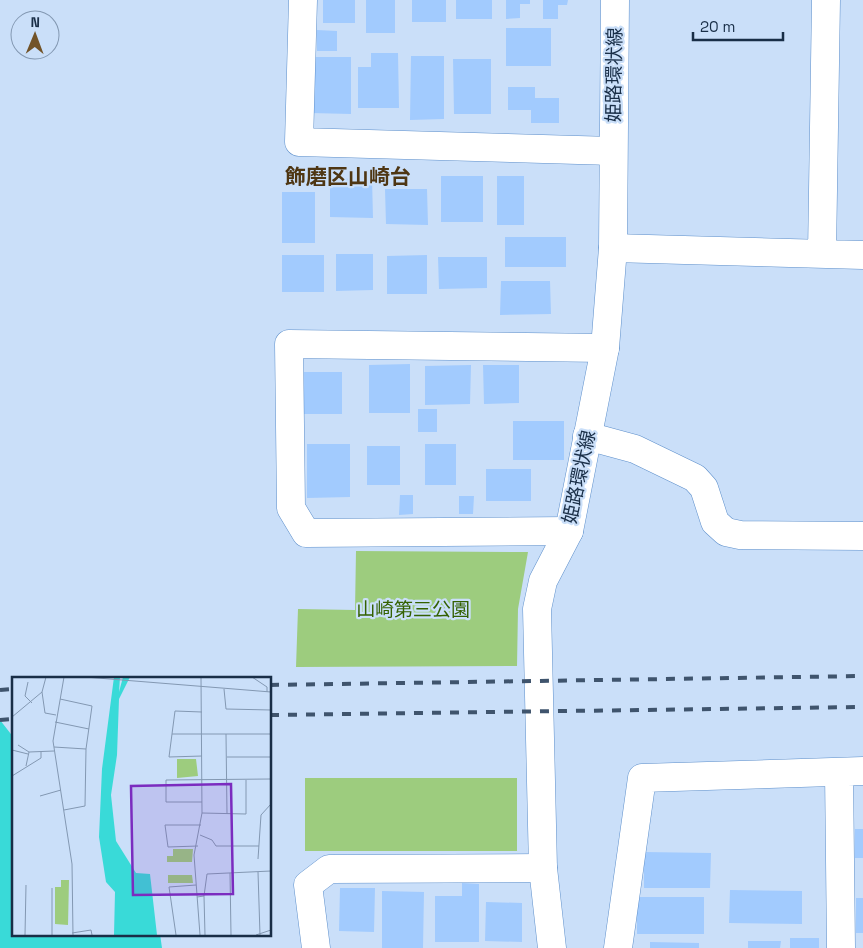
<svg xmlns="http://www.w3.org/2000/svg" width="863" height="948" font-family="'Space Grotesk','Noto Sans JP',sans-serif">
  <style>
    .green { fill: #9dcc7e }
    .water { fill: #39dad8 }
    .building { fill: #a2cbfe }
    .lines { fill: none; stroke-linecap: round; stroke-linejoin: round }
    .minor-casing { stroke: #5d8fcb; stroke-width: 29 }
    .major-casing { stroke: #5d8fcb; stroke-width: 29 }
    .minor { stroke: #fff; stroke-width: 28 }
    .major { stroke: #fff; stroke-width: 28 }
    .rail { stroke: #3f546d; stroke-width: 4; stroke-dasharray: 9 9; stroke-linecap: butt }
    .labels { text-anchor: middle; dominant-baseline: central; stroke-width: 4.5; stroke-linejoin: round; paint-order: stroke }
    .street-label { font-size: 19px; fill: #192e47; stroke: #cadff9 }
    .park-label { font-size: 19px; fill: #346101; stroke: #cadff9 }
    .quarter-label { font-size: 21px; font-weight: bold; fill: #4e3613; stroke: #cadff9 }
    .inset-road { fill: none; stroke: #8398b2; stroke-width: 1 }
    .view { fill: #7b2cbf; fill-opacity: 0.15; stroke: #7b2cbf; stroke-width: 2.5 }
    .inset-edge { fill: none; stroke: #192e47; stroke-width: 2.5 }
  </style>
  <rect width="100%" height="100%" fill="#cadff9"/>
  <!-- green -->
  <path class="green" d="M356 551 528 552 518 609 517 666 296 667 298 609 355 610Z
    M305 778H517V851H305Z"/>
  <!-- water -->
  <path class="water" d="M0 720 14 738V934H160L162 948H0Z"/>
  <!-- building -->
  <path class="building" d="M323 0H355V23H323Z
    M366 0H395V33H366Z
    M412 0H446V22H412Z
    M456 0H492V19H456Z
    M506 0H530V4H520V18L506 19Z
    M543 0H568L567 5H558V19H543Z
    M506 28H551V66H506Z
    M317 30 337 31V51H317Z
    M371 53H398L399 108H358V67H371Z
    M411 56H444V119L410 120Z
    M311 57H351V114L311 113Z
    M453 59H491V114H454Z
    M508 87H535V98H559V123H531V110H508Z
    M441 176H483V222H441Z
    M497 176H524V225H497Z
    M372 178 373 218 330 217V179Z
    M385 189H427L428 225 386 224Z
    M282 192H315V243H282Z
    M505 237H566V267H505Z
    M336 254H373V290L336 291Z
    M282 255H324V292H282Z
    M427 255V294H387V256Z
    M438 257H487V288L439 289Z
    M501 281H550L551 314 500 315Z
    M410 364V413H369V365Z
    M471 365 470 404 425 405V366Z
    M483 365H519V403L484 404Z
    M304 372H342V414H304Z
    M418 409H437V432H418Z
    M513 421H564V460H513Z
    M307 444H350V497L307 498Z
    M425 444H456V485H425Z
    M367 446H400V485H367Z
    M486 469H531V501H486Z
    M400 495H413V514L399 515Z
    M459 496H474L473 514H459Z
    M855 829H863V858H855Z
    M644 852 711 853 710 888H644Z
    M462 883 479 884V942H435V896H462Z
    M340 888H375L374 932 339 931Z
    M730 890 802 891V924L729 923Z
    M382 891 424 892 423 948H382Z
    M637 897H704V934H637Z
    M856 898H863V933H856Z
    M486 902 522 903V942L485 941Z
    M790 938H819V948H790Z
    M748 941H781L780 948H748Z
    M650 942 699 943V948H650Z"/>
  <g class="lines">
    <defs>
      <path id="minor" d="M303 0 299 142 613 151
        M613 248 863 255
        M822 254 826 0
        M587 436 635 449 695 478 704 488 715 522 726 532 740 535 863 536
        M569 531 306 533 291 508 289 344 605 348
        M839 772 841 948
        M316 948 308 885 329 869 543 868
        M618 948 642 778 863 771"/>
      <path id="major" d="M552 948 543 868 537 609 543 581 569 531 605 348 613 248 615 0"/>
    </defs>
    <!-- minor casing -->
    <use href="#minor" class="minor-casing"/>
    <!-- major casing -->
    <use href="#major" class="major-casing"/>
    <!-- minor -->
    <use href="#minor" class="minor"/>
    <!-- major -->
    <use href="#major" class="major"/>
    <!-- rail -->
    <path class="rail" d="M270 685 863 676
      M0 690 14 689
      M270 715 863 707
      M0 720 14 719"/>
  </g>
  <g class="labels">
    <!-- street labels -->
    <g class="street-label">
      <text transform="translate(614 75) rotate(-89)">姫路環状線</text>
      <text transform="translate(579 477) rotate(-78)">姫路環状線</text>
    </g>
    <!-- park labels -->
    <g class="park-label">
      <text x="413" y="609">山崎第三公園</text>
    </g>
    <!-- quarter labels -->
    <g class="quarter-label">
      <text x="348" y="176">飾磨区山崎台</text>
    </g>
  </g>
  <!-- overview -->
  <g transform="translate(12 677)">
    <rect width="259" height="259" fill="#cadff9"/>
    <path d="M165 82H184L186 99 165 101ZM161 172H181L180 185H155V179H161ZM156 198H180L181 206H156ZM49 203H57L56 248 43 247V210H49Z" fill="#9dcc7e"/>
    <path d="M102 0H108L107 15 111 0H118L107 22 105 78 99 118 104 164 124 196 138 197 145 258H102L103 215 94 205 87 160 90 92Z" fill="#39dad8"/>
    <path class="inset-road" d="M34 0 30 15 33 36 44 38M52 0 41 64 60 187 61 258M73 0 259 15M240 0 255 10V15M16 5 13 19 20 26M212 12 214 32 259 33M48 22 80 29 74 72 73 129 52 133M190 35 163 34 157 80 190 79M0 40 30 15M43 45 77 52M160 57H259M214 57 215 137M6 68 17 75 14 89M42 70 74 72M0 73 16 77M17 75 42 74M215 80H259M0 99 29 81V75M28 119 49 113M190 125H154V103L259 102M190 136 234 137V103M188 158 200 163 204 169H247M186 169 156 170 153 148H189M246 182 249 138 259 127M246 195 248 258M218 196 219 258M40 211V258M192 219 193 258M185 220 192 219 195 197 259 194M60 256 79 253 80 258M13 258 14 208M164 258 157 210 184 208M188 258 182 178 190 136 189 0M244 258 259 253"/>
    <path class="view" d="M219 107 221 217 121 218 119 109Z"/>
    <rect width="259" height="259" class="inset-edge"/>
  </g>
  <!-- north arrow -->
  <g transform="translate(35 35) rotate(1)"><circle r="24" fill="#cadff9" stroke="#8398b2"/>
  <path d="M0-4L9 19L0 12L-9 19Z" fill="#725328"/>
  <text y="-8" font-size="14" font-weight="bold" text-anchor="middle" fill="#192e47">N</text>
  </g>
  <!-- scale -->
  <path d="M693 32v8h90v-8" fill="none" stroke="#192e47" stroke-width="2.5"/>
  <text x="700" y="32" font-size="15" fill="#192e47" stroke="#cadff9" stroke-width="4" paint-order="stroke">20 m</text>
</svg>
